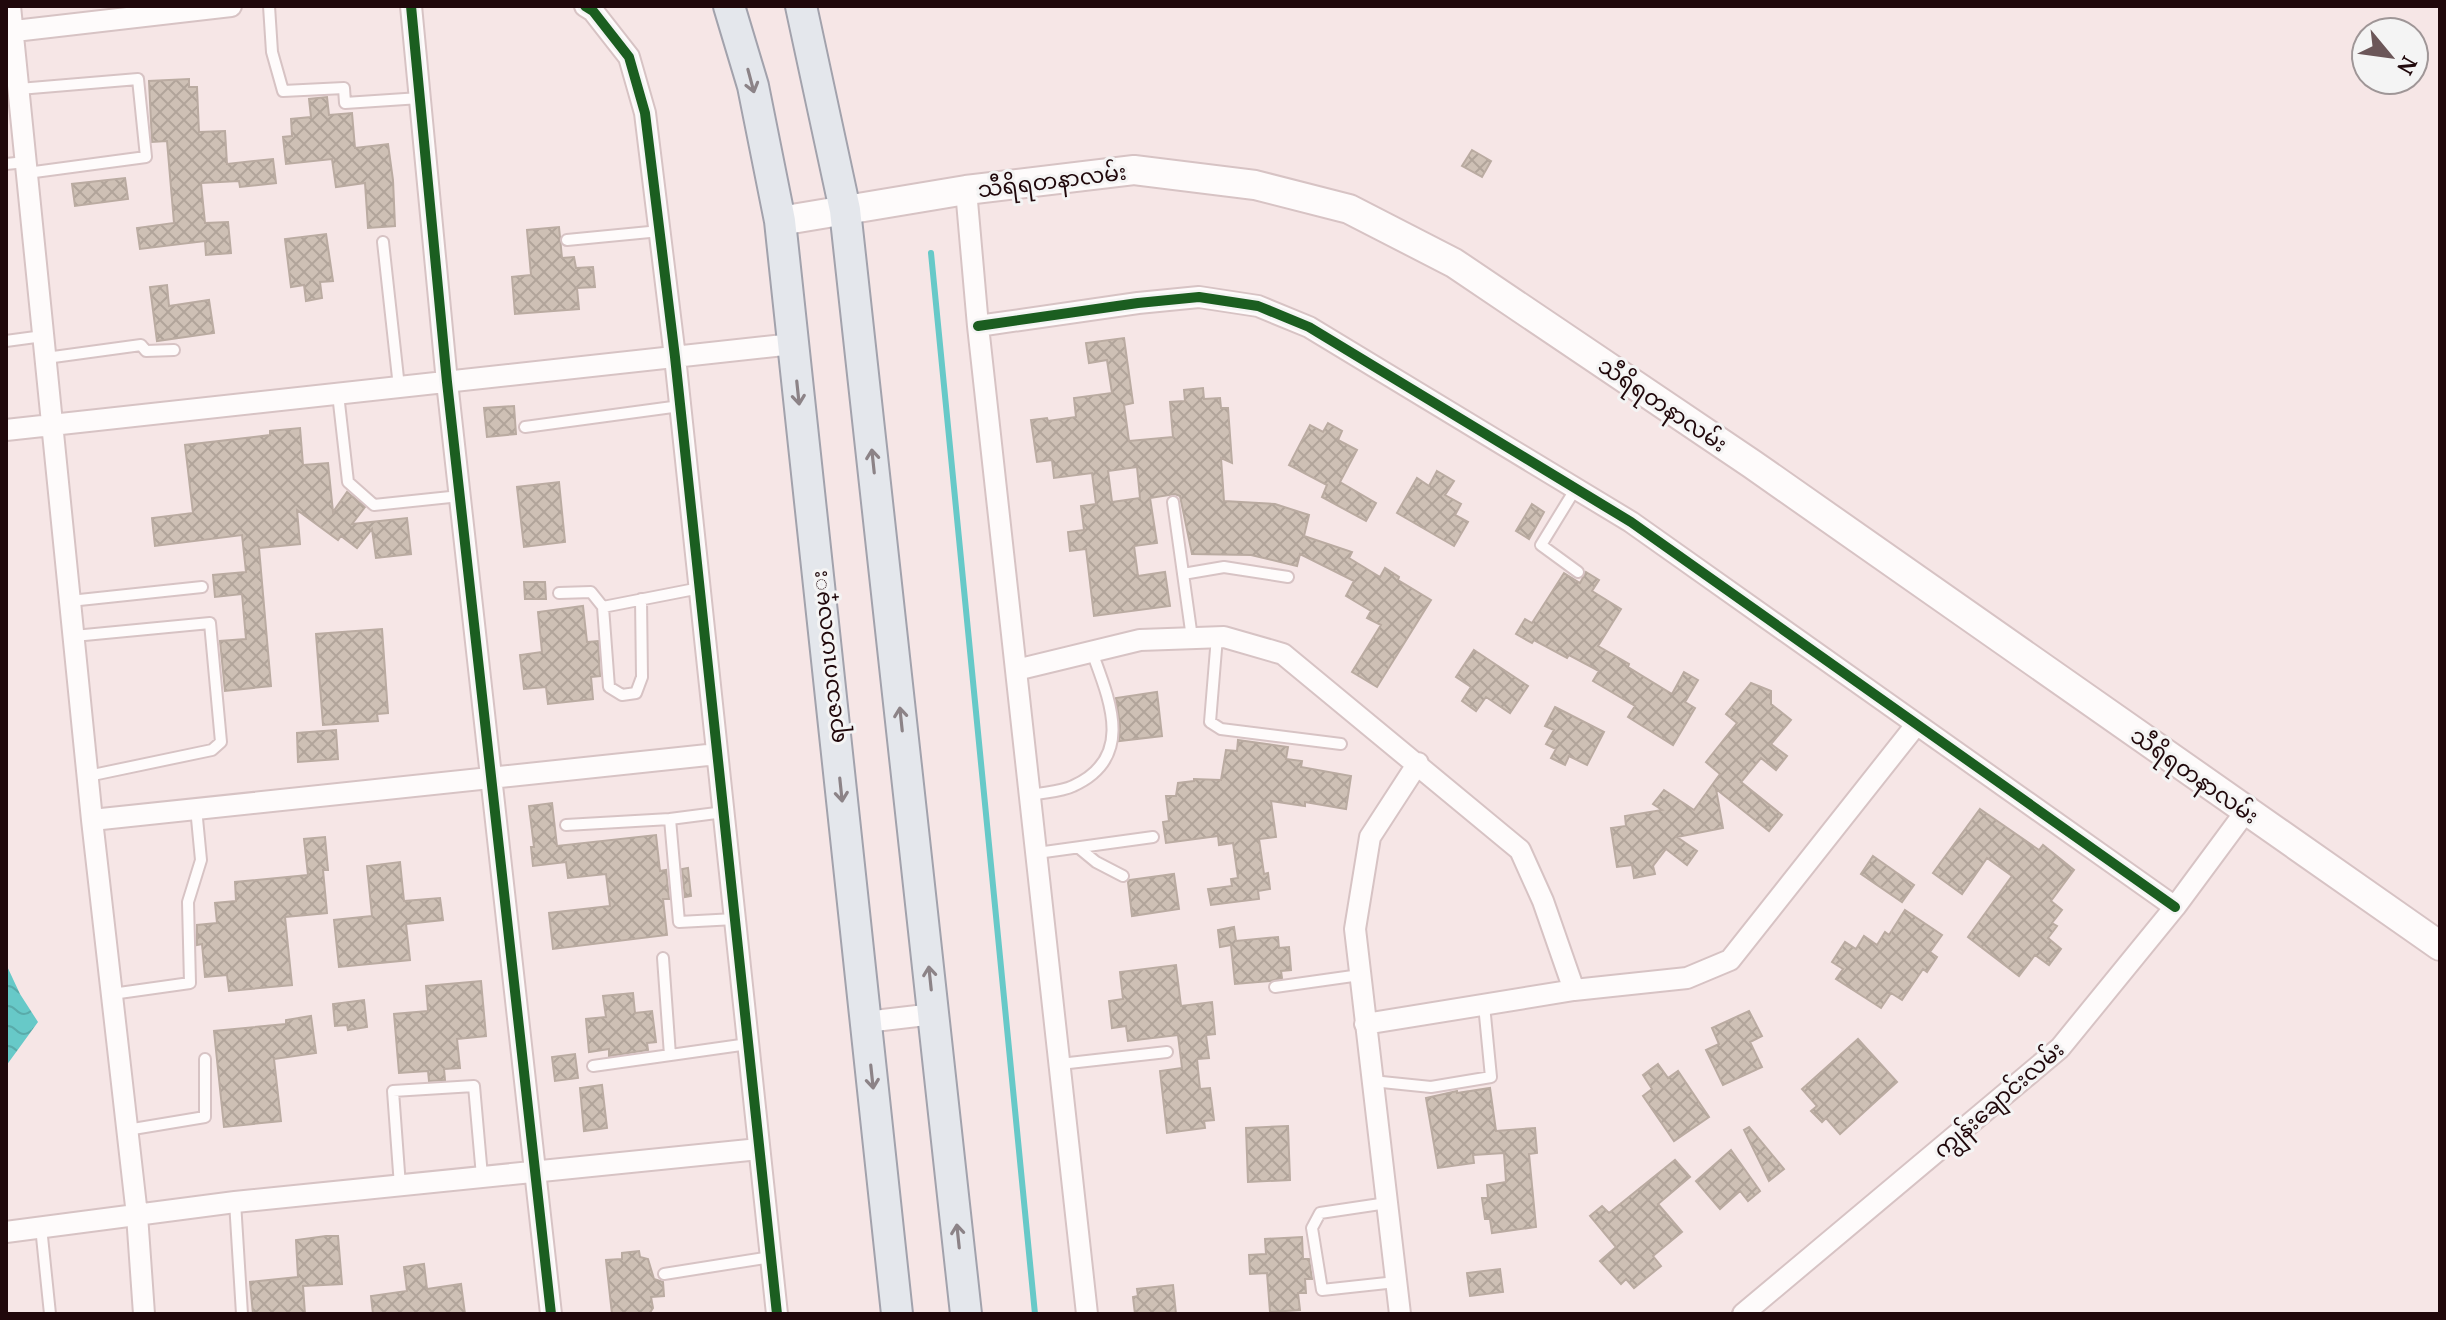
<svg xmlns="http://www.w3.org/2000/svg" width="2446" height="1320" font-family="'PT Serif','Noto Sans Myanmar',serif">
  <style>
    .water { fill: url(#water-waves) }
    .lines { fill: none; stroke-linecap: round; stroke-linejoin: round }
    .stream { stroke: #67c9c8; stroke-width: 6 }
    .building { fill: url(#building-cross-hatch); stroke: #baaba1; stroke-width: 2; fill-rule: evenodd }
    .service-casing { stroke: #d7c3c4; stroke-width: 14 }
    .minor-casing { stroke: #d7c3c4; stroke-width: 24 }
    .secondary-casing { stroke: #d7c3c4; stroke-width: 32 }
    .primary-casing { stroke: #a2a2ac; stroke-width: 34 }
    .service { stroke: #fefbfb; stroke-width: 10 }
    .minor { stroke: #fefbfb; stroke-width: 20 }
    .secondary { stroke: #fefbfb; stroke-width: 28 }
    .primary { stroke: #e4e7ec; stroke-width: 30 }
    .cycleway-casing { stroke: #f4f4f4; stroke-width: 15 }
    .cycleway { stroke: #1b5e20; stroke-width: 10 }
    .oneway { stroke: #8c8387 }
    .labels { text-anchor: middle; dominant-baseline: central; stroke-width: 6; stroke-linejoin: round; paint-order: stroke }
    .street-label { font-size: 22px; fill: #20080b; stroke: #f4f4f4 }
  </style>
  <defs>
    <pattern id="water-waves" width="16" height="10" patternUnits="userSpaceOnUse" patternTransform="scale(2)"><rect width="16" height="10" fill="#67c9c8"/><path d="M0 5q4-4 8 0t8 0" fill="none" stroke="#59abaa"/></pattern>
    <pattern id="building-cross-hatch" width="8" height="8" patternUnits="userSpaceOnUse" patternTransform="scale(2)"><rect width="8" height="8" fill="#cec0b5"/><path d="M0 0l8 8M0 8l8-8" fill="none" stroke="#b1a49a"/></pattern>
  </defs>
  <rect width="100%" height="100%" fill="#f6e6e6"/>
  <!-- water -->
  <path class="water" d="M6 964 20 994 38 1022 6 1066Z"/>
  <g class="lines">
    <!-- stream -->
    <path class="stream" d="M931 253 1035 1314"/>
  </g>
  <!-- building -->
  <path class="building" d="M189 79V87H197L199 132 225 131 227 164 273 159 276 183 240 187 239 181 201 183 205 223 228 222 231 253 206 255 205 241 140 249 137 228 174 223 167 141 152 142 149 81Z
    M327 97 329 115 352 113 355 148 388 144 393 180 395 226 368 228 365 183 336 187 332 159 286 164 283 137 292 136 291 119 311 117 309 99Z
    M1472 150 1491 161 1482 177 1462 166Z
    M125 178 128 199 75 206 72 184Z
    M559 227 562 258 574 257 576 268 593 267 595 287 577 288 579 309 515 314 512 277 531 275 527 230Z
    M326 234 333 281 320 282 322 298 306 301 304 285 291 287 285 239Z
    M167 285 169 306 209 300 214 333 157 341 150 287Z
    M1124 338 1133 403 1124 405 1129 441 1173 437 1170 402 1185 401 1184 390 1203 388 1204 399 1220 398 1221 408H1228L1232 463 1221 458 1224 501 1275 504 1309 515 1304 536 1352 552 1349 558 1380 577 1385 568 1399 577 1398 580 1431 600 1377 687 1352 672 1381 625 1367 618 1371 611 1346 596 1354 581 1300 554 1297 566 1251 555 1192 554 1180 496 1175 494 1150 498 1157 543 1134 546 1138 576 1165 572 1170 606 1094 616 1086 549 1070 551 1068 532 1084 530 1081 506 1096 504 1092 473 1054 478 1052 460 1037 462 1031 420 1047 418 1048 421 1076 417 1074 398 1112 393 1107 360 1089 363 1086 343ZM1137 467 1140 498 1112 502 1108 471Z
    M514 406 516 434 487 437 484 408Z
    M1328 423 1342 431 1338 440 1357 450 1340 482 1376 503 1366 521 1322 497 1327 485 1289 465 1310 425 1323 432Z
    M300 428 303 465 328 463 333 512 347 492 365 507 352 524 407 518 411 554 376 558 372 529 357 548 341 536 338 540 297 510 300 544 259 548 271 686 225 691 220 641 246 639 242 594 215 597 213 575 246 572 242 535 155 546 152 518 193 513 185 445 270 435V431Z
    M1437 471 1454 481 1445 495 1461 504 1455 515 1468 522 1454 546 1397 513 1417 478 1429 486Z
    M559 482 565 542 524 547 517 487Z
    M1532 504 1544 512 1529 539 1516 531Z
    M1586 572 1599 580 1592 591 1621 609 1598 646 1629 664 1628 667 1672 694 1684 672 1698 680 1685 702 1695 708 1673 745 1628 717 1635 706 1593 681 1599 671 1569 655 1567 658 1534 640 1532 643 1516 634 1525 619 1532 623 1564 573 1580 583Z
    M524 582H545L546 599H525Z
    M583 606 587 642 598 641 600 676 591 677 593 699 548 704 546 687 524 689 520 655 542 652 538 612Z
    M382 629 388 713 377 714 378 721 323 725 316 634Z
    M1474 650 1528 686 1510 713 1486 697 1476 711 1462 701 1471 687 1456 677Z
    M1751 683 1771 691V704L1791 720 1771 744 1787 756 1776 770 1761 758 1741 782 1782 815 1769 831 1716 789 1723 828 1677 837 1697 851 1687 865 1666 849 1653 866 1655 874 1634 878 1632 865 1617 867 1611 828 1626 826 1625 816 1662 810 1653 804 1664 790 1694 810 1720 774 1706 762 1737 723 1726 714Z
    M1157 692 1162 736 1119 741 1120 726 1116 698Z
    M1555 707 1604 732 1587 765 1569 756 1565 765 1551 758 1556 749 1546 744 1554 730 1545 726Z
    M336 730 338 759 298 762 297 733Z
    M1238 740 1288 747 1286 759 1302 761 1301 767 1351 776 1346 809 1305 802V806L1271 801 1276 837 1259 839 1264 874 1268 873 1270 889 1258 891 1259 899 1211 905 1208 889 1232 886 1231 879 1238 878 1233 843 1219 845 1218 836 1166 843 1163 822 1169 821 1166 796H1176L1178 783 1194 781V779L1221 780 1226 750 1237 751Z
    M552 803 557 846 656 835 660 871 666 870 669 899H663L667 935 553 949 549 913 610 906 606 874 568 878 566 862 533 866 531 847H534L529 806Z
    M1980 809 2039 850 2043 845 2074 870 2051 901 2062 910 2052 923 2057 926 2048 938 2061 949 2049 965 2035 955 2019 976 1968 937 2012 876 1987 858 1962 894 1933 873Z
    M325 837 328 870H323L327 913 285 917 292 985 229 991 227 975 205 977 202 944 197 945V925L217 923 215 903 236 901 235 882 308 875 304 839Z
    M1873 856 1914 885 1902 902 1861 874Z
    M400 862 404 901 440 898 443 920 406 924 410 960 339 967 334 920 372 916 367 866Z
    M688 868 691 896 685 897 682 869Z
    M1174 874 1179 909 1132 916 1128 882 1130 880Z
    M1905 910 1942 935 1930 952 1937 957 1927 972 1923 969 1902 1000 1891 993 1881 1008 1836 979 1843 969 1832 962 1845 942 1856 949 1864 936 1877 945 1885 932 1889 935Z
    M1234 927 1236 941 1278 937 1279 948 1289 947 1291 970 1281 971 1282 978 1270 981 1235 984 1231 945 1220 947 1218 930Z
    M1176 965 1181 1006 1212 1002 1215 1034 1206 1035 1209 1058 1197 1059 1200 1089 1210 1088 1214 1120 1204 1121 1205 1128 1167 1133 1160 1071 1182 1068 1178 1035 1128 1041 1126 1026 1112 1028 1109 1001 1123 999 1120 972Z
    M481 981 486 1036 457 1039 460 1068 444 1069 445 1080 429 1081 428 1071 399 1073 394 1014 428 1011 426 986Z
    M633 993 635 1013 652 1011 656 1042 647 1043 648 1050 609 1056V1049L589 1052 586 1019 606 1017 603 996Z
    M364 1000 367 1027 348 1030 347 1025 335 1026 333 1004Z
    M1749 1011 1762 1036 1750 1042 1762 1067 1723 1085 1706 1050 1719 1044 1712 1028Z
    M311 1016 316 1053 274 1059 281 1121 224 1127 214 1031 286 1024V1020Z
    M1858 1039 1897 1082 1840 1134 1826 1118 1822 1122 1811 1111 1817 1106 1802 1089Z
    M575 1054 578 1078 555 1081 552 1057Z
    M1658 1064 1668 1078 1678 1071 1709 1117 1674 1141 1643 1096 1652 1089 1643 1075Z
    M602 1085 607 1128 584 1131 580 1088Z
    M1490 1088 1496 1131 1535 1128 1537 1153 1529 1154 1536 1227 1492 1233 1490 1219H1485L1482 1198H1488L1487 1185 1506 1182 1504 1153 1473 1155 1474 1163 1438 1168 1426 1098 1457 1091V1093Z
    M1288 1126 1290 1180 1248 1182 1246 1128Z
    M1749 1127 1784 1169 1769 1181 1744 1130Z
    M1731 1150 1760 1191 1748 1201 1740 1191 1720 1209 1696 1181Z
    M1675 1160 1690 1177 1658 1204 1682 1232 1653 1256 1661 1266 1634 1288 1626 1279 1621 1284 1600 1261 1616 1247 1590 1216 1602 1206 1609 1213Z
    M326 1236H338L342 1284 303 1286 305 1314H253L250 1282 298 1277 296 1240Z
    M1302 1237 1303 1259H1309L1312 1279H1305L1306 1293H1298L1300 1310 1270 1312 1267 1273 1250 1274 1249 1255 1266 1254 1265 1239Z
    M639 1251 640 1257 648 1259 654 1279 663 1282 664 1296 651 1297 653 1308 649 1314H612L606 1260 622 1259V1253Z
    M424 1264 427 1289 461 1284 465 1314H373L371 1296 407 1291 404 1267Z
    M1500 1269 1503 1292 1470 1296 1467 1273Z
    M1173 1285 1176 1314H1135L1133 1297 1138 1296 1137 1289Z"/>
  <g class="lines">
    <defs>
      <path id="service" d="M269 6 272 52 283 91 344 88 345 103 420 98
        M19 89 138 79 146 157 27 173
        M6 164 26 162
        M567 240 660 231
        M383 242 399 387
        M6 341 43 336
        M46 358 141 345 146 351 174 350
        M338 394 348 482 374 505 460 496
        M525 427 680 406
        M1576 488 1541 545 1578 572
        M1173 502 1192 638
        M1183 574 1224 567 1288 577
        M559 593 591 592 603 607 700 588
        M70 601 202 587
        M603 607 609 687 622 695 636 693 642 677 641 599
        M74 636 210 623 221 742 212 750 88 776
        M1217 637 1210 722 1221 729 1341 744
        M1037 794C1048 792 1063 791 1073 786 1135 758 1110 701 1092 652
        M724 812 670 819 679 922 735 919
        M566 825 670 819
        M1079 848 1096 862 1123 876
        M1037 853 1153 837
        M663 958 670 1055
        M1275 987 1360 975
        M112 994 190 983 188 902 201 860 196 808
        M1060 1064 1167 1052
        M593 1066 748 1044
        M1372 1081 1431 1087 1491 1077 1484 1005
        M127 1130 205 1117V1059
        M400 1186 393 1091 474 1086 482 1176
        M235 1202 242 1314
        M1387 1203 1320 1213 1312 1228 1322 1290 1396 1282
        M41 1227 50 1314
        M664 1274 771 1257"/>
      <path id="minor" d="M10 6 92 820 137 1215 144 1314
        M411 6 447 382 551 1314
        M585 6 593 11 629 57 645 113 675 357 777 1314
        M6 32 231 6
        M966 190 978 326 1087 1314
        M978 326 1138 303 1199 297 1258 306 1309 327 1631 522 2175 907
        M6 430 793 344
        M1016 670 1140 640 1224 637 1283 654 1520 850 1543 901 1574 990
        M92 820 717 754
        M866 1022 934 1014
        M1365 1024 1574 990 1687 978 1730 960 1916 725
        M6 1232 235 1202 759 1149
        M1400 1314 1355 929 1370 837 1418 763
        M1743 1314 2060 1048 2175 907 2246 811"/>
      <path id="secondary" d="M780 221 966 190 1134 170 1255 185 1349 209 1454 263 1752 464 2440 946"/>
      <path id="primary" d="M729 6 753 86 780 221 897 1314
        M801 6 845 210 966 1314"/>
    </defs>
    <!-- service casing -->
    <use href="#service" class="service-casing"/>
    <!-- minor casing -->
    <use href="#minor" class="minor-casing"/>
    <!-- secondary casing -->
    <use href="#secondary" class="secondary-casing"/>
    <!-- primary casing -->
    <use href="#primary" class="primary-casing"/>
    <!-- service -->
    <use href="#service" class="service"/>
    <!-- minor -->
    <use href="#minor" class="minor"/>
    <!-- secondary -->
    <use href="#secondary" class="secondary"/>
    <!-- primary -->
    <use href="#primary" class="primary"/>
    <defs>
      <path id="cycleway" d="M411 6 447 382 551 1314
        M585 6 593 11 629 57 645 113 675 357 777 1314
        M978 326 1138 303 1199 297 1258 306 1309 327 1631 522 2175 907"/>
    </defs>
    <!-- cycleway casing -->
    <use href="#cycleway" class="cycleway-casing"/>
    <!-- cycleway -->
    <use href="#cycleway" class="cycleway"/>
  </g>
  <!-- one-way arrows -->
  <defs><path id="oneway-shaft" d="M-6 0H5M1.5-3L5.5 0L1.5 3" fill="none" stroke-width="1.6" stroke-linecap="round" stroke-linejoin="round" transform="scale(2)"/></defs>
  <g class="oneway">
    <use href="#oneway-shaft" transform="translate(751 81) rotate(75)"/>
    <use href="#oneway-shaft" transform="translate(798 393) rotate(84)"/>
    <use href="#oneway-shaft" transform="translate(873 461) rotate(-96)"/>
    <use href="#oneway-shaft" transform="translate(901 719) rotate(-96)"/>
    <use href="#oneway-shaft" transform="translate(841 790) rotate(84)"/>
    <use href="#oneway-shaft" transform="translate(930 978) rotate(-96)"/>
    <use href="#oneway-shaft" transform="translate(872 1077) rotate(84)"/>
    <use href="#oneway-shaft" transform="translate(958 1236) rotate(-96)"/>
  </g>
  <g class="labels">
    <!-- street labels -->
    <g class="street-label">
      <text transform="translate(1052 180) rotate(-7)">သီရိရတနာလမ်း</text>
      <text transform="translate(1663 404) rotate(34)">သီရိရတနာလမ်း</text>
      <text transform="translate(827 657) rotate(-96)">ရာဇသဂၤဟလမ္း</text>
      <text transform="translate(2195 775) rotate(35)">သီရိရတနာလမ်း</text>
      <text transform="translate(1998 1099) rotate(-41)">ကျွန်းချောင်းလမ်း</text>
    </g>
  </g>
  <!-- border -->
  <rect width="2446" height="1320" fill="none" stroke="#20080b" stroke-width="16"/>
  <!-- north arrow -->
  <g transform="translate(2390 56) rotate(119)"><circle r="38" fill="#f4f4f4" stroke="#9f9697" stroke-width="2"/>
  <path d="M0-6L14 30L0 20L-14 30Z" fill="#6b5658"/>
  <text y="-12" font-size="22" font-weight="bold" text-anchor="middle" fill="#20080b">N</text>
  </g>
</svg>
